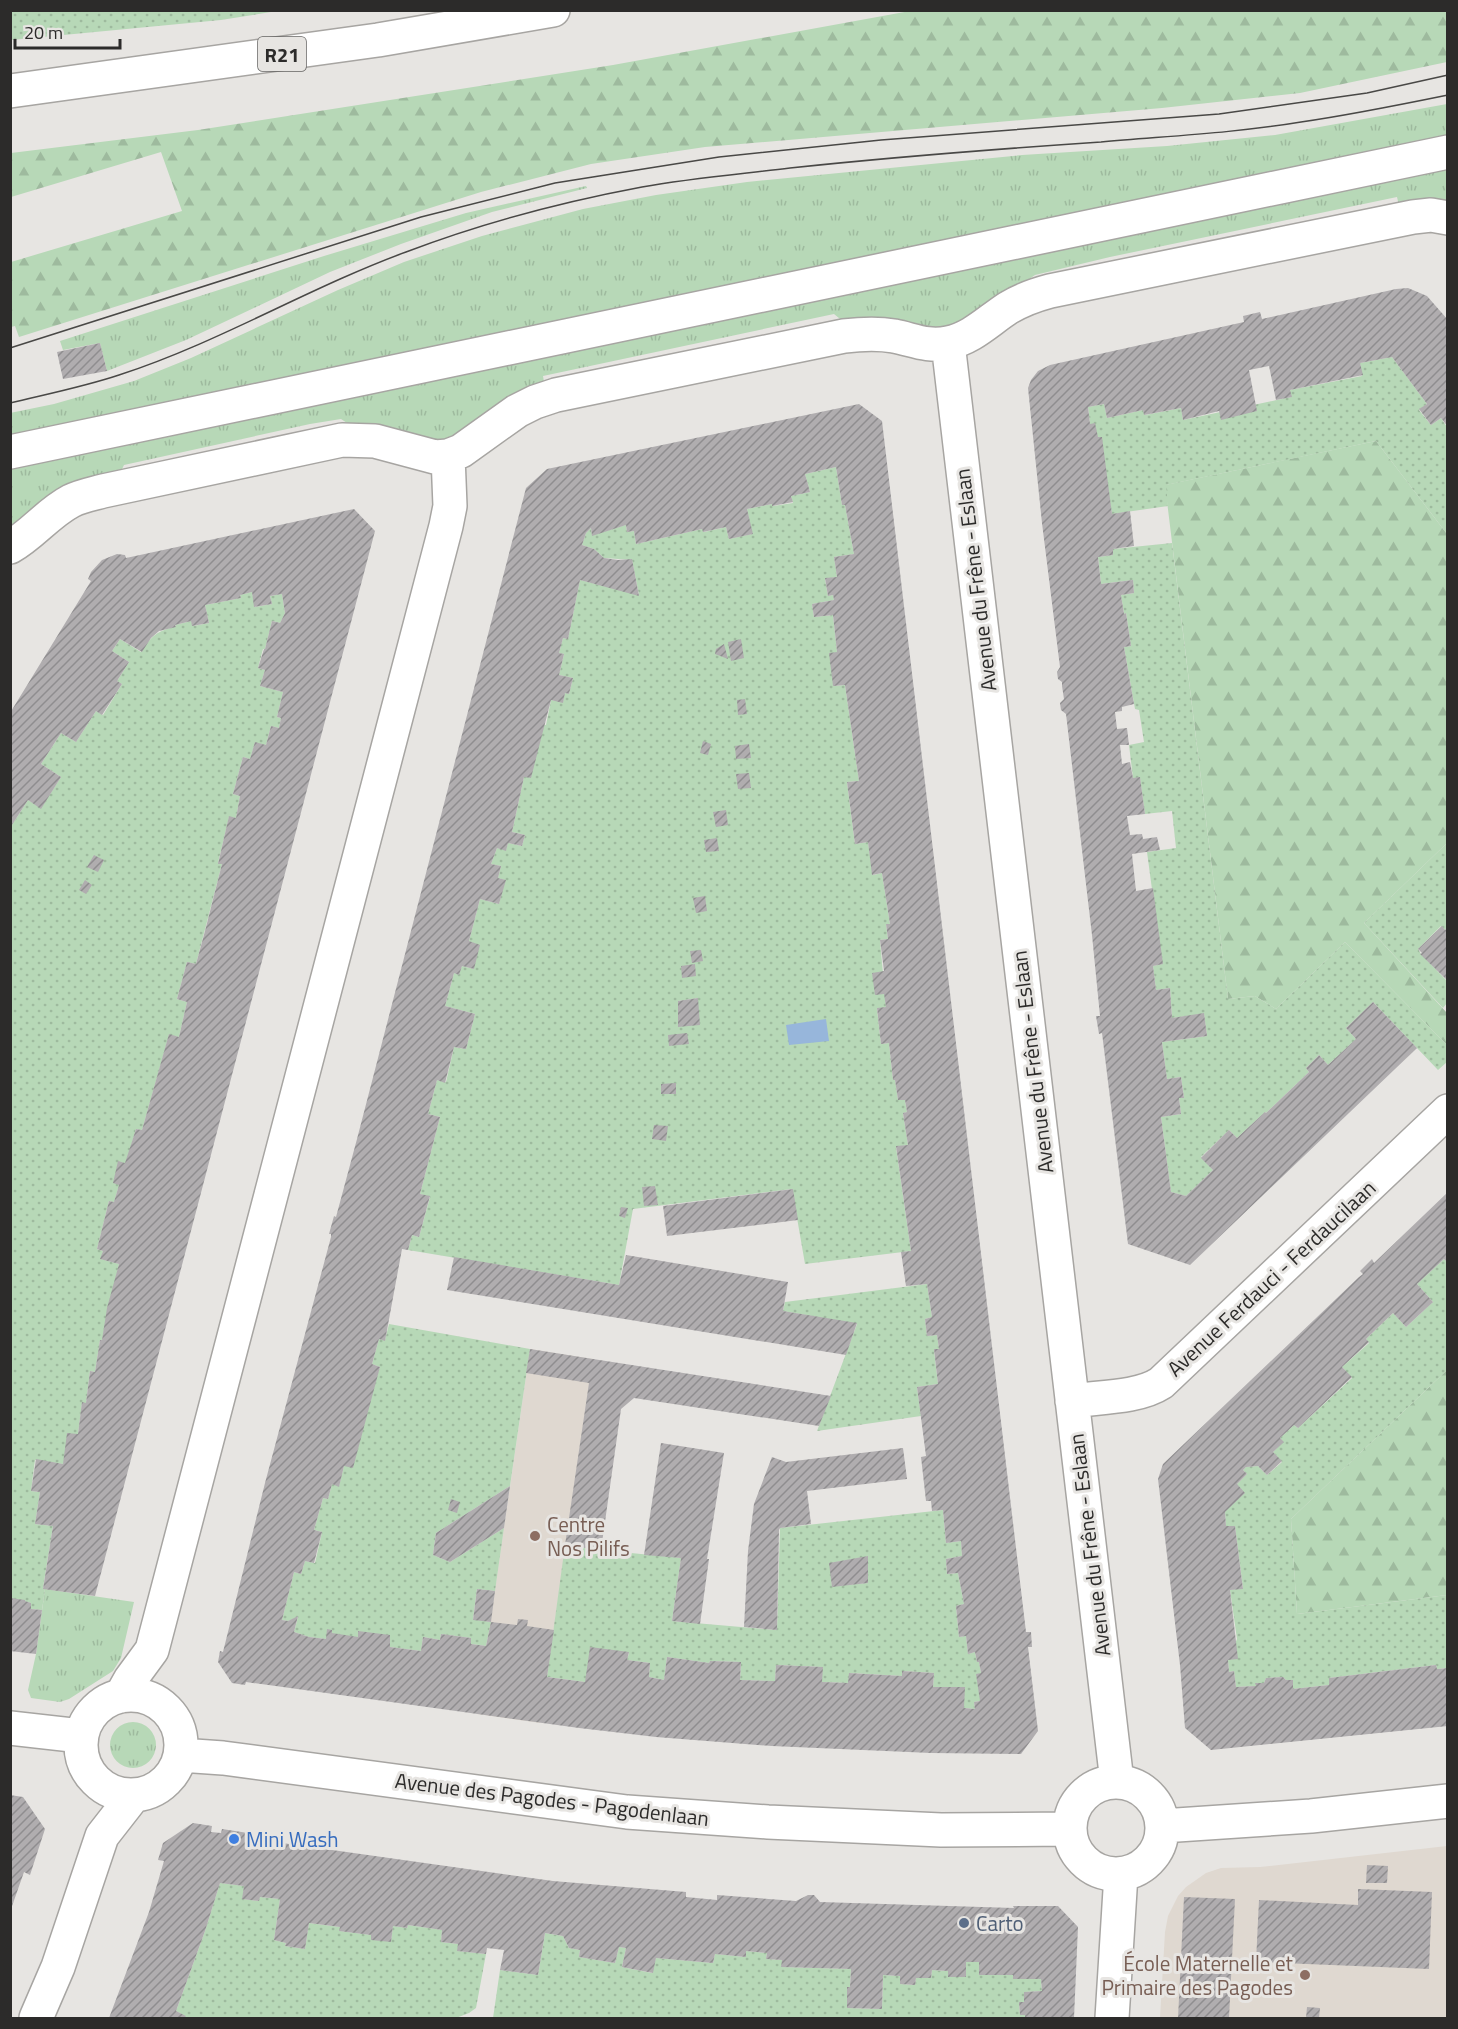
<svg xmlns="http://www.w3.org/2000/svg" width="1458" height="2029" font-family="'Titillium Web',sans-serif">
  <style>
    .built { fill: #dfd8d0 }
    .grass { fill: url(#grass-tufts) }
    .forest { fill: url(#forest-firs) }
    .garden { fill: url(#garden-dots); fill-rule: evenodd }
    .water { fill: #97b6db }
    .building { fill: url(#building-hatch); fill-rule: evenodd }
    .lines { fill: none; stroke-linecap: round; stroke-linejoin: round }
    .street-casing { stroke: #a7a5a2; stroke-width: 36 }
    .primary-casing { stroke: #a7a5a2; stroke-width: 36 }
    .street { stroke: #fff; stroke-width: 33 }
    .primary { stroke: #fff; stroke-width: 33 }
    .tram { stroke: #494846; stroke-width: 1.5 }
    .education-dot { fill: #8d6e63; stroke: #e7e5e2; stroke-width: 2 }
    .shop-dot { fill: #3f7fe0; stroke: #e7e5e2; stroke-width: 2 }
    .service-dot { fill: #5c6f8a; stroke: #e7e5e2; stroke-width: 2 }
    .labels { text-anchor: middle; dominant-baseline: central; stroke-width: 6; stroke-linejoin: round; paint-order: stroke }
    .shield { fill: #e7e5e2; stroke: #646361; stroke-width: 1.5 }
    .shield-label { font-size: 20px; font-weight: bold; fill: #2c2b2a }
    .street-label { font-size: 21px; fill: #2c2b2a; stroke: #e7e5e2 }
    .education-label { font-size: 21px; fill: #785e54; stroke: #e7e5e2; text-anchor: start }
    .shop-label { font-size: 21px; fill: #366cbe; stroke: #e7e5e2; text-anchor: start }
    .service-label { font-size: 21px; fill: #4e5e75; stroke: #e7e5e2; text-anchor: start }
  </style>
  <defs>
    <pattern id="grass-tufts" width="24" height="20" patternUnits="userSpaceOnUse" patternTransform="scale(1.5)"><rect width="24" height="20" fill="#b7d8b7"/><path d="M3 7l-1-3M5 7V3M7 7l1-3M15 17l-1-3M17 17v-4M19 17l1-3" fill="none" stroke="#9eba9e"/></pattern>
    <pattern id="forest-firs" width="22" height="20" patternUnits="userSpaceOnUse" patternTransform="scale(1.5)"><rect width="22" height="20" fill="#b7d8b7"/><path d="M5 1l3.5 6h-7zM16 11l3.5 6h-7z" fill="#9eba9e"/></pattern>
    <pattern id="garden-dots" width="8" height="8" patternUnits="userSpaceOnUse" patternTransform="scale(1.5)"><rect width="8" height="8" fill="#b7d8b7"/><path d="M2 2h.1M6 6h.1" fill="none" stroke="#9eba9e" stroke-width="1.8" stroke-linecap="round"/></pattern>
    <pattern id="building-hatch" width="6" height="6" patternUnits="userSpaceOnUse" patternTransform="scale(1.5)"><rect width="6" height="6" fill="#b0adaf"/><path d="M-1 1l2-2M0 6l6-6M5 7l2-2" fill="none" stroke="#8f8d8f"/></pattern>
  </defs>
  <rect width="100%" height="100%" fill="#e7e5e2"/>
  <!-- built -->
  <path class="built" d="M530 1349 593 1359 540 1723 477 1714Z
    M1447 1846V2018H1160L1165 1932 1168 1916 1178 1896 1186 1887 1206 1873 1221 1868 1260 1867Z"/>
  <!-- grass -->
  <path class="grass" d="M1447 104V140L11 440 10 413 54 404 134 381 191 358 338 290 404 262 482 236 583 209 656 195 747 182 1022 155 1167 146 1275 135Z
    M1447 164V203L1400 210 1397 197 1110 257 1035 275 971 320 943 328 923 330 845 323 834 314 543 376 545 388 457 437 435 443 353 427 341 419 310 424 124 465 118 477 11 532V464Z
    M586 186 587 188 492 212 401 244 330 272 186 340 107 371 100 343 63 350 60 341 324 256 466 213Z
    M45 1589 134 1602 121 1658 113 1671 69 1699 60 1702 31 1698 28 1690 36 1654Z
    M110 1745a23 23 0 1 1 46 0a23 23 0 1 1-46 0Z"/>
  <!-- forest -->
  <path class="forest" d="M910 11H1447V62L1300 93 1162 108 705 147 591 164 481 192 19 337 15 326 11 327V262L182 211 161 152 11 197V153L198 130 613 65Z
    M1376 441 1447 534V843L1364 923 1447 1013V1045L1345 942 1276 1009 1255 996 1228 999 1165 485Z
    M1447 1370V1595L1297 1614 1291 1519Z"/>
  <!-- garden -->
  <path class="garden" d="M11 10H277V11L221 20 11 40Z
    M1392 357 1427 404 1419 410 1431 425 1441 418 1447 427V534L1376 441 1166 485 1168 506 1112 514 1098 437 1090 424 1088 407 1104 404 1107 418 1143 410 1145 415 1181 408 1183 420 1291 397 1290 390 1362 376 1360 363Z
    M836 467 842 505H845L854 554 834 557 837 577 825 579 828 596 833 595 834 600 812 604 814 617 833 615 837 652 833 686 845 685 859 781 847 782 855 844 868 842 873 875 882 873 890 924H886L888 939 880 940 886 1007 877 1009 881 1044 889 1043 893 1080H895L898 1100H905L907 1112 903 1113 908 1145 896 1147 911 1251 805 1264 792 1189 633 1209 619 1285 408 1250 412 1235 419 1237 430 1197 420 1194 440 1117 428 1114 437 1080 446 1082 454 1047 466 1049 475 1014 445 1006 454 973 459 974 462 966 474 969 469 941 480 899 499 904 505 880 498 878 501 866 491 864 497 848 506 850 508 843 522 846 525 835 512 832 524 777 544 725H546L551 700 563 702 565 693 569 694 573 678 559 675 564 654 559 653 563 638 568 639 580 580 639 595 632 560 604 558 594 549 582 545 586 533 591 528 592 535 626 525 627 532 634 531 636 544 702 529 704 532 726 527 729 539 752 534 747 509 772 504 773 506 793 503 791 496 810 492 805 474ZM698 998 678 1027V1001Z
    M1172 543 1228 999 1255 996 1276 1009 1345 942 1447 1045V1062L1438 1070 1373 1002 1346 1028 1356 1039 1328 1065 1319 1055 1306 1068 1309 1072 1266 1113 1265 1112 1237 1138 1229 1130 1201 1157 1213 1170 1186 1196 1171 1192 1161 1117 1181 1114 1179 1098 1184 1097 1181 1077 1167 1079 1162 1042 1207 1036 1204 1014 1172 1018 1170 988 1156 990 1153 966 1162 964 1147 852 1176 848 1172 811 1145 814 1140 778H1133L1129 745 1144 742 1139 710 1135 709 1124 647 1131 646 1126 613 1124 614 1121 595 1134 593 1133 580 1101 584 1098 557 1113 555V549Z
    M252 592 255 607 272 604 270 596 282 594 285 613 280 623 272 621 265 649H263L258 668 265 670 260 686 283 692 277 717 281 718 279 728 271 726 266 745 255 743 250 759 243 757 233 794 240 796 236 818 229 817 218 863 222 864 196 964 187 962 177 999 187 1002 179 1037 169 1035 142 1130 136 1129 114 1202 109 1201 97 1249 103 1251 101 1259 119 1264 102 1340H100L95 1372 90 1371 86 1403H82L78 1434 63 1464 35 1460 31 1491 40 1492 35 1524 53 1526 43 1588 45 1589 42 1610 31 1609V1603L10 1598V828L28 800 41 808 61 777 41 764 61 733 76 742 96 711 103 715 122 684 117 681 129 662 112 651 120 639 141 652C152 635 156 632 176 626L175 625 191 621 193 626 209 623 205 605 241 598 240 595Z
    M1447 843V927L1445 930 1441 926 1418 949 1421 954 1447 981V1003L1443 1008 1364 923Z
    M1444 1259 1448 1263 1447 1370 1291 1519 1297 1614 1447 1595V1668L1437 1669 1436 1665 1329 1678V1685L1293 1689V1680H1286L1283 1677 1266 1678 1264 1683H1256V1686L1236 1687 1234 1671 1229 1672 1228 1660 1237 1639 1230 1590 1243 1588 1235 1526H1226L1225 1512 1237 1484 1247 1474 1243 1470 1246 1467 1258 1466 1267 1475 1282 1462 1273 1452 1283 1442 1280 1438 1294 1425 1298 1428 1352 1378 1342 1367 1369 1343 1366 1339 1393 1313 1406 1327 1433 1302 1417 1284Z
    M927 1284 932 1317 925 1319 927 1336 937 1335 939 1349 934 1350 938 1384 917 1387 921 1416 817 1431 857 1324 783 1311 785 1302Z
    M389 1324 530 1349 510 1486 436 1533 433 1555 450 1562 504 1528 495 1591 477 1589 473 1619 491 1622 486 1646 471 1644V1638L441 1634 440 1640 423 1637 421 1651 390 1647 358 1632V1637L326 1639 309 1637 294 1632 298 1617 288 1621 282 1620 294 1572 301 1574 305 1561 315 1563 322 1532 314 1530 323 1498 328 1499 332 1484 339 1486 344 1466 380 1367 372 1364 379 1339 385 1340Z
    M943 1510 946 1543 961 1541 962 1556 946 1559 947 1574 958 1573 964 1604 956 1606 959 1637 966 1636 968 1654 975 1652 977 1662H979L981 1673 980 1701 974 1702 975 1709 964 1708V1687H933L934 1673 902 1671V1676L850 1673 848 1683 822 1682V1667L776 1665 775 1681 740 1680 741 1662 710 1661 709 1663 667 1657 664 1680 649 1677 650 1663 627 1660 629 1653 585 1682 547 1677 565 1545 601 1550 681 1558 672 1621 777 1630 780 1528ZM868 1557V1583L832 1586 830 1563Z
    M220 1883 244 1886 243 1899 258 1901 260 1897 280 1899 274 1940 286 1943 285 1946 305 1949 309 1923 340 1927V1931L371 1935 391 1941 393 1926 407 1928 408 1925 442 1930 441 1942 458 1944V1951L486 1954 476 2008 469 2013 456 2018H184L185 2016 176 2011 205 1931Z
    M545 1933 563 1936 569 1948 580 1950 579 1957 615 1963 619 1947 626 1948 622 1967 652 1973 656 1958 713 1963 715 1954 746 1957V1951L767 1953 766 1959 782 1960V1967L851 1969 850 1987H847V2008L882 2009 883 1975 900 1976V1984L915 1985 916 1978H931L932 1970 948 1971V1977L966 1962H979V1975H1013L1041 1979 1042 1991 1025 1992 1024 2002 1019 2003 1020 2015H1025V2018H493L500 1970 538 1975Z"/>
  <!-- water -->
  <path class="water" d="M826 1019 829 1041 789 1045 786 1025Z"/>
  <!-- building -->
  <path class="building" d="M1408 288 1427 296 1448 320V427L1441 418 1431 425 1419 409 1427 404 1392 357 1360 363 1363 375 1290 390 1292 397 1276 400 1269 366 1249 370 1257 411 1221 420 1219 411 1183 420 1181 408 1144 415 1143 410 1107 418 1104 404 1088 407 1090 424 1095 423 1098 437H1102L1112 514 1130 511 1134 546 1113 549V555L1098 557 1101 584 1133 580 1134 593 1121 595 1124 614 1126 613 1131 646 1124 647 1134 704 1122 707V711L1115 712 1117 729 1127 728 1129 745H1120L1122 764 1130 762 1133 778 1140 777 1145 814 1127 816 1130 835 1142 834 1143 839 1157 837 1160 850 1132 854 1136 891 1153 888 1163 964 1153 966 1156 990 1170 988 1172 1018 1204 1013 1207 1036 1162 1042 1167 1079 1181 1077 1184 1098H1179L1181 1114 1161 1117 1171 1192 1186 1196 1213 1170 1201 1158 1229 1130 1237 1138 1265 1112 1266 1113 1309 1072 1306 1068 1319 1055 1328 1065 1356 1039 1346 1028 1373 1002 1417 1048 1190 1265 1128 1244 1102 1033 1099 1034 1096 1016H1100L1092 935 1066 714 1061 710 1060 703 1064 699 1062 686V682L1058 679 1057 672 1060 667 1042 523 1028 388 1031 380 1038 371 1050 365 1244 322 1243 316 1260 312 1262 319 1396 289Z
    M100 343 107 371 63 379 57 352Z
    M859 404 882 421 1026 1632H1031L1032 1647H1028L1038 1731 1021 1754 931 1753 772 1746 656 1737 579 1728 246 1682 245 1685 232 1683 218 1662 220 1651 223 1652 265 1483 331 1237V1234H329L334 1216 336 1217 357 1139 526 488 547 469ZM836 467 842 505H845L854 554 834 557 837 577 825 578 828 596 833 595 834 600 812 604 814 617 833 615 837 652 829 653 833 686 845 685 859 781 847 782 855 844 868 842 872 875 882 873 890 924H886L888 939 880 940 884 971 872 973 875 995 884 994 886 1007 877 1008 881 1044 889 1043 893 1080H895L898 1100H905L907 1112 903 1113 908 1145 896 1146 911 1251 901 1252 906 1286 927 1284 932 1317 925 1319 927 1336 937 1335 939 1349H934L938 1384 917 1387 926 1456 921 1457 926 1501H931L932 1511 943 1510 946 1543 961 1541 962 1556 946 1559 947 1574 958 1573 964 1604 956 1606 959 1637 966 1636 968 1654 975 1652 977 1662H979L981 1673 976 1674 980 1701 974 1702 975 1709 964 1708 965 1687H933L934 1673 902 1671V1676L849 1673 848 1683 822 1682 823 1667 776 1665 775 1681 740 1680 741 1662 710 1661 709 1663 667 1657 664 1680 649 1677 650 1663 627 1660 629 1652 590 1647 585 1682 547 1677 554 1630 527 1626 528 1620 518 1619 517 1625 491 1622 486 1646 471 1644V1638L441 1634 440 1640 423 1637 421 1651 390 1647V1635L358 1631V1637L332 1633V1630L327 1629 326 1639 309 1637 294 1632 298 1616 288 1621 282 1620 294 1572 301 1574 305 1561 314 1563 322 1532 314 1530 323 1498 328 1499 332 1484 339 1487 344 1466 353 1468 380 1367 372 1364 379 1339 385 1341 402 1249 408 1250 412 1235 419 1237 430 1196 420 1194 440 1117 428 1114 437 1080 445 1083 454 1047 466 1049 475 1014 445 1006 454 973 459 975 462 966 474 969 480 945 469 941 480 899 499 904 506 880 498 878 501 866 491 864 497 848 506 851 508 843 522 846 525 835 512 832 524 777 531 778 551 700 563 703 565 693 569 694 573 678 559 675 564 654 559 653 563 638 568 639 580 580 639 596 632 559 618 560 604 558 594 549 582 545 586 533 591 528 592 536 626 525 627 532 634 531 636 544 702 529 703 532 726 527 729 539 753 534 747 509 772 504V506L793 502 791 496 810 492 805 474Z
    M354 509 375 531 95 1596 43 1589 53 1526 35 1524 40 1492 31 1491 36 1459 63 1464 67 1433 78 1434 82 1402 86 1403 90 1371 95 1372 100 1340H102L107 1308 119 1264 100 1259 103 1251 97 1249 109 1201 114 1202 119 1185 113 1183 118 1161 125 1163 136 1129 142 1130 169 1034 179 1037 187 1002 177 999 187 962 196 964 205 931 222 864H218L229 816 236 818 240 796 233 794 243 757 250 759 255 742 266 745 271 726 279 728 281 718 277 717 283 692 260 686 265 670 258 668 264 649H265L272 621 280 623 285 613 282 594 270 596 272 604 254 607 252 592 240 595 241 598 205 605 209 623 192 626 191 621 175 625 176 627 159 631 151 638 142 652 120 639 112 651 129 662 117 681 122 684 102 715 96 711 76 742 61 733 41 764 61 777 41 809 28 800 10 828V713L91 581 88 579 91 572 102 560 117 554 125 555 126 558Z
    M741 639 744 658 731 661 728 642Z
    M724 644 728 659 715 654 716 649Z
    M745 699 747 714 738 715 737 700Z
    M703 741 711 744 708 755 700 753Z
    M749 744 751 758 736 759 735 746Z
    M749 773 751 788 738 789 736 774Z
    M726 810 728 825 716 827 713 812Z
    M717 838 719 851 706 852 704 840Z
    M94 855 104 860 98 872 87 867Z
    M85 880 92 885 86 894 79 890Z
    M705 896 707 911 696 913 693 898Z
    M1442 926 1445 930 1448 927V981L1420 954 1422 953 1418 949Z
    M701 950 703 961 692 963 690 951Z
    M695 964 696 976 682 978 681 966Z
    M698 998 700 1025 678 1027V1001Z
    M687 1033 689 1044 669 1046 668 1035Z
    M676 1083V1094H661V1084Z
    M654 1125 668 1126 666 1141 652 1139Z
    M655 1186 658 1205 644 1206 642 1187Z
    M793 1189 798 1220 667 1236 663 1206Z
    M1448 1192V1263L1444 1259 1417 1284 1433 1302 1406 1327 1393 1313 1366 1339 1369 1342 1342 1367 1352 1377 1298 1428 1294 1425 1280 1438 1284 1442 1273 1452 1282 1461 1267 1475 1258 1466 1246 1467 1243 1470 1247 1474 1237 1484 1245 1493 1225 1512 1226 1526H1235L1243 1589 1230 1590 1238 1659 1228 1660 1229 1672 1234 1671 1236 1687 1256 1686 1255 1683H1264L1266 1678 1283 1677 1286 1680H1293V1689L1329 1685V1678L1436 1665 1437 1669 1448 1668V1726L1211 1750 1185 1728 1180 1665 1158 1479 1163 1464 1359 1277 1363 1274 1360 1271 1372 1259 1374 1263Z
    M621 1207 628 1208 625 1218 619 1216Z
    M626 1255 788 1282 783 1311 857 1323 846 1355 447 1290 454 1257 619 1285Z
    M530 1349 593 1359 831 1396 819 1426 634 1398 621 1409 601 1550 565 1545 589 1383 526 1373Z
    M661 1443 724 1453 707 1559H709L700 1624 672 1621 681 1558 644 1555Z
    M903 1448 907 1479 807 1491 811 1524 780 1528 779 1530 777 1630 744 1627 748 1551 754 1504 772 1457 786 1462Z
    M510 1486 504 1528 450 1562 433 1555 436 1533Z
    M451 1499 460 1502 457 1513 448 1510Z
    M868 1556V1583L832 1587 829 1563Z
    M477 1589 495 1591 491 1622 473 1620Z
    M10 1598 25 1600V1601L31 1603V1609L42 1610 36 1654 10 1651Z
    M10 1795 23 1797 45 1829 30 1875 24 1872 11 1909Z
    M193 1823 212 1826 211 1832 221 1833 222 1829 248 1833 247 1838 553 1881 686 1892V1897L717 1900V1895L796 1901 808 1895H814L820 1902 1014 1908 1013 1906H1058L1078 1927 1074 2018H1025V2015H1020L1019 2002H1024V1992L1042 1991 1041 1979H1013V1975H979V1962H966V1977H948V1971L932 1970 931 1978H916L915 1985 900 1984V1976L883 1975 882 2009 847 2008V1987H850L851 1969 781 1967 782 1960 766 1959 767 1953 746 1951V1957L715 1954 713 1963 656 1958 653 1973 622 1967 626 1948 619 1947 615 1963 579 1957 580 1950 569 1948 563 1936 545 1933 538 1975 500 1970 504 1950 487 1948 486 1954 457 1951 458 1944 441 1942 442 1930 408 1925 407 1928 393 1926 391 1942 371 1940V1935L339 1931 340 1927 309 1923 305 1949 285 1946 286 1943 274 1940 280 1899 260 1897 259 1901 242 1899 244 1886 220 1883 205 1931 176 2011 186 2016 184 2018H109L149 1912 164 1861 158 1860 163 1843Z
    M1367 1865 1388 1866 1387 1883H1366Z
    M1358 1889 1432 1892 1429 1969 1256 1962 1259 1900 1358 1905Z
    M1184 1897 1235 1899 1229 2018H1178Z
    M1307 2007 1320 2008 1319 2018H1306Z"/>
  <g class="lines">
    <defs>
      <path id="street" d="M948 343 1117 1782
        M10 452 1448 152
        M10 547C33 534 48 513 71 501 81 496 92 494 103 491L342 440 375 441 435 457 448 456 461 451 517 411 535 402 556 395 844 336C861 334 877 333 894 336 914 340 927 347 948 343 972 338 988 321 1008 308 1021 300 1035 295 1050 291L1413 217 1431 215 1448 218
        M1072 1401C1099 1397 1138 1398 1161 1383L1448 1111
        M81 1745a50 50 0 1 1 100 0a50 50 0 1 1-100 0Z
        M121 1696 130 1680 152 1650 446 526 450 506 448 456
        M10 1728 81 1736
        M180 1755 223 1758 627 1812 768 1822 941 1830 1069 1829
        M1070 1828a46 46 0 1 1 92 0a46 46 0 1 1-92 0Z
        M1162 1826 1311 1816 1448 1801
        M36 2018 58 1967 102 1836 134 1795
        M1112 2018 1121 1874"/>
      <path id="primary" d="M10 91 378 40 553 10"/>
    </defs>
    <!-- street casing -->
    <use href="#street" class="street-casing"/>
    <!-- primary casing -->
    <use href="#primary" class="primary-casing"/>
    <!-- street -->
    <use href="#street" class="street"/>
    <!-- primary -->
    <use href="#primary" class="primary"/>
    <!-- tram -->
    <path class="tram" d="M10 348 421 217 555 183 719 157 881 140 1219 114 1367 93 1448 75
      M10 403C47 394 83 387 119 375 218 343 308 288 406 252 482 223 562 202 642 187 691 178 741 174 790 168 894 157 997 149 1101 142 1168 136 1235 133 1301 122 1350 115 1399 105 1448 95"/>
  </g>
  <!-- markers -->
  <g class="education-dot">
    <circle cx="535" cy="1536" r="6"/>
    <circle cx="1305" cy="1975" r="6"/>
  </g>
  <circle class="shop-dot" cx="234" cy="1839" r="6"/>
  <circle class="service-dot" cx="964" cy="1923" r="6"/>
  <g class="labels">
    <!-- shield labels -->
    <rect class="shield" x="258" y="37" width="48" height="34" rx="4.5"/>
    <g class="shield-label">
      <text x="282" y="54">R21</text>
    </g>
    <!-- street labels -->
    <g class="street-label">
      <text transform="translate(975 580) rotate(-97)">Avenue du Frêne - Eslaan</text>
      <text transform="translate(1032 1062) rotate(-97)">Avenue du Frêne - Eslaan</text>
      <text transform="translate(1271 1278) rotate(-43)">Avenue Ferdauci - Ferdaucilaan</text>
      <text transform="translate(1089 1545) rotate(-97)">Avenue du Frêne - Eslaan</text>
      <text transform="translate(552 1799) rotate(7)">Avenue des Pagodes - Pagodenlaan</text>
    </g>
    <!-- education labels -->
    <g class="education-label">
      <text x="547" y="1524">Centre<tspan x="547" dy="24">Nos Pilifs</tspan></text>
      <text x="1293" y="1963" text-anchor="end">École Maternelle et<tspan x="1293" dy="24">Primaire des Pagodes</tspan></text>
    </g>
    <!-- shop labels -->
    <g class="shop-label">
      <text x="246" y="1839">Mini Wash</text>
    </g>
    <!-- service labels -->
    <g class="service-label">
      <text x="976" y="1923">Carto</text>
    </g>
  </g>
  <!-- border -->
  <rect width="1458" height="2029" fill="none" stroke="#2c2b2a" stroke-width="24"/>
  <!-- scale -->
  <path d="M15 39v9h105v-9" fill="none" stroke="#2c2b2a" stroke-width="3"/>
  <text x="24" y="39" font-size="18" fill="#2c2b2a" stroke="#e7e5e2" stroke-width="4.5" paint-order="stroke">20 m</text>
</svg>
